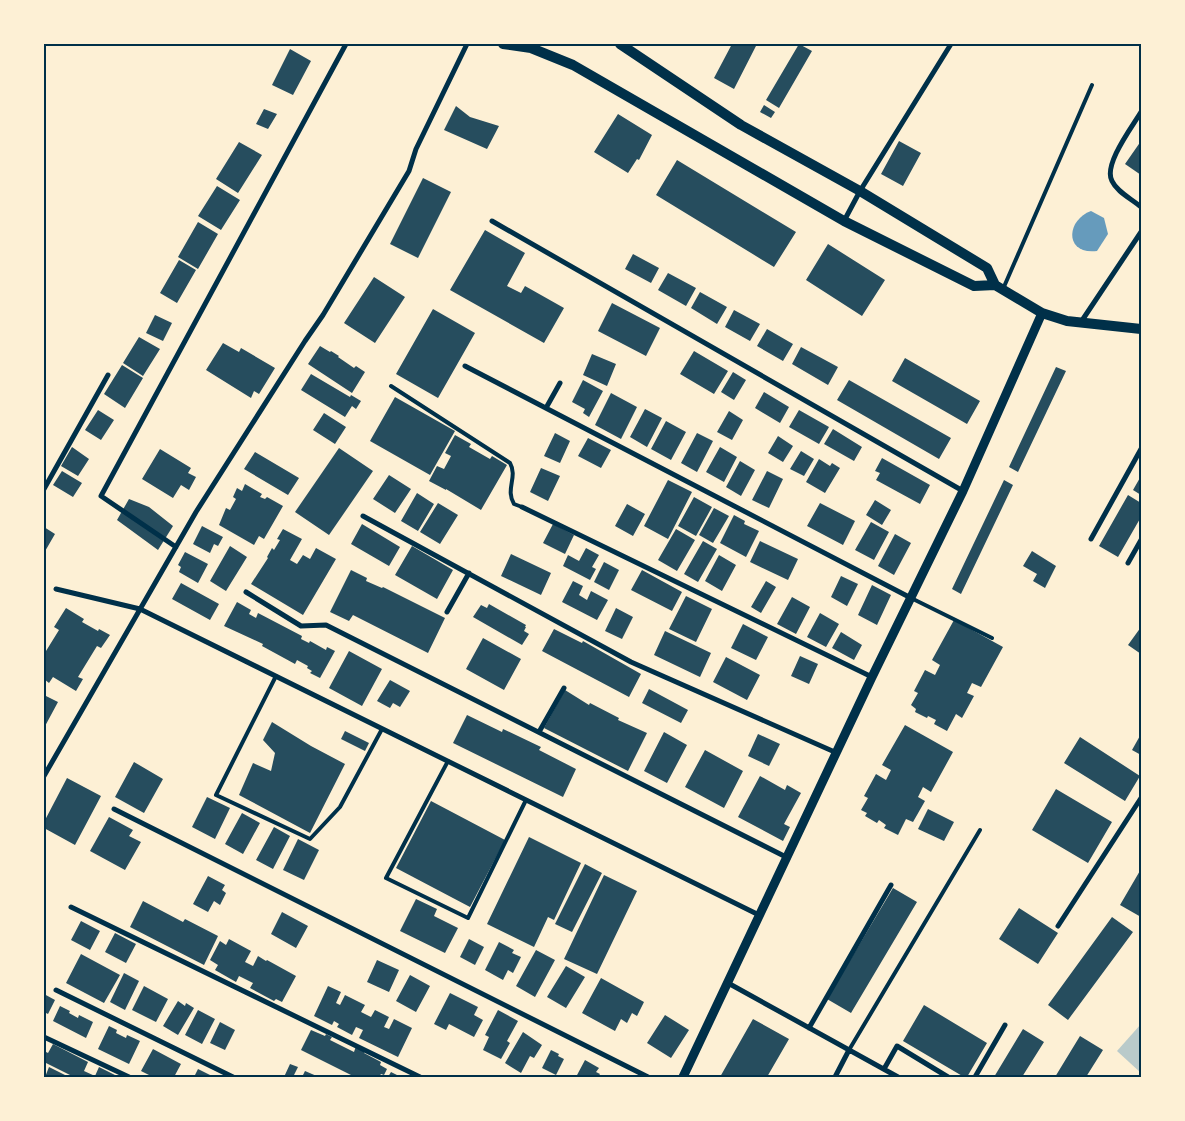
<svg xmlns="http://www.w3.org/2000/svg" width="1185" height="1121" font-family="'Space Grotesk',sans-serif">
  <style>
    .green { fill: #b9caca }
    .water { fill: #669bbc }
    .building { fill: #264d5e }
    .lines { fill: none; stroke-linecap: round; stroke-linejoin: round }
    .service { stroke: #003049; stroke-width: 4 }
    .minor { stroke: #003049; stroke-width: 5 }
    .tertiary { stroke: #003049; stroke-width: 9 }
    .secondary { stroke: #003049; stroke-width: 10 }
    .neatline { fill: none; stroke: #003049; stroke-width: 2 }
  </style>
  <rect width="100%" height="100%" fill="#fdf0d5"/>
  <!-- green -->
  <path class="green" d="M1141 1024V1073L1117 1051Z"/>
  <!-- water -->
  <path class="water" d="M1091 211 1104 218 1108 234 1097 251C1064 255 1066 220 1091 211Z"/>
  <!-- building -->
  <path class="building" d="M732 44H757L734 89 714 78Z
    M799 44 812 51 779 108 766 100Z
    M290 49 311 61 293 95 272 85Z
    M764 105 775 112 771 118 760 112Z
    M456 106 470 117 499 126 487 149 444 130Z
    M264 109 277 114 268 129 256 124Z
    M618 114 652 135 639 160 637 159 628 173 594 152Z
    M899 141 921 153 903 186 881 174Z
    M1141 141V175L1125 164Z
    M239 142 262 155 238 193 216 179Z
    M677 160 796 232 774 267 656 195Z
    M423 178 451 192 418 258 390 244Z
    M217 186 240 200 221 230 198 216Z
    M198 222 218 234 198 269 178 257Z
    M485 230 525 253 507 286 521 293 525 286 564 308 544 343 450 290Z
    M828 244 885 280 862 316 806 280Z
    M633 254 659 268 651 283 625 269Z
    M179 260 196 270 177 303 160 293Z
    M668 273 696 288 686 306 658 290Z
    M374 277 405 297 375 343 344 323Z
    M700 292 727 307 717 324 691 308Z
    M612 303 660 328 646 356 598 331Z
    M433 309 475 333 438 398 396 374Z
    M734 310 760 324 750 341 725 327Z
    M155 315 172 323 163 341 146 333Z
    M767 329 793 344 783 361 757 346Z
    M139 337 160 349 143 376 123 363Z
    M223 343 239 352 241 348 275 368 259 394 254 391 251 398 206 370Z
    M320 346 330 352 331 351 339 356 338 357 354 368 356 366 365 372 352 393 308 364Z
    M801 347 838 367 828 385 792 364Z
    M694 351 728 371 714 394 680 374Z
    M592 354 616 364 607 386 583 375Z
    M905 358 980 401 967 424 892 381Z
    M122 365 143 378 125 408 104 394Z
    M1056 367 1066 371 1018 472 1009 467Z
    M733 372 746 380 734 400 721 392Z
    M311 374 350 397 351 395 361 401 356 409 352 406 345 417 301 390Z
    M583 380 603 391 589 417 583 413 585 409 572 402Z
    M849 380 951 438 939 459 837 400Z
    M764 392 789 407 780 423 755 408Z
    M611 393 637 407 621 439 595 425Z
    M395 397 455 431 430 475 370 441Z
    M645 409 662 418 647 447 630 437Z
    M98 410 114 420 101 440 85 430Z
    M799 410 829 427 819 444 789 427Z
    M729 411 743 420 732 440 717 432Z
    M324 413 346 427 335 444 313 430Z
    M666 421 686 432 671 460 651 449Z
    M833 429 862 447 854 461 824 444Z
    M555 433 570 441 560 463 544 456Z
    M697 433 713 441 697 472 681 463Z
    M455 435 471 444 469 447 490 459 492 456 507 465 481 510 446 489V490L429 481 437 466 444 469 451 456 445 453Z
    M778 436 793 446 783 462 768 453Z
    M588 438 611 450 601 468 578 456Z
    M72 447 89 459 78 476 61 466Z
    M720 447 737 457 724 482 706 472Z
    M339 448 373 471 329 535 295 512Z
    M160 449 191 468 188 473 196 477 189 490 181 485 173 498 142 479Z
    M801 451 814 459 804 476 790 469Z
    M255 452 299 478 288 495 244 469Z
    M882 458 930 485 920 504 876 480 880 473 875 471Z
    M819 459 830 466 832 463 840 468 825 493 806 482Z
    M740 461 755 470 741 496 726 487Z
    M541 468 560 476 548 501 530 492Z
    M62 471 82 483 73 497 53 485Z
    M767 471 783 479 769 508 752 500Z
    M389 475 411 489 395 513 373 499Z
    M1141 476V495L1133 490Z
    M668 480 692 492 668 539 644 526Z
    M1004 480 1013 485 961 594 952 589Z
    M245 484 262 494 260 497 265 499 267 497 283 506 264 539 259 536 254 545 219 525 226 508 230 510 236 499 233 497 237 488 242 491Z
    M417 493 434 504 418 531 401 521Z
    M1128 495 1141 503V517L1118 557 1099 546Z
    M694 497 712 507 696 536 678 526Z
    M129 499 149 507 173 526 158 550 117 520Z
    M875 500 891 510 882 525 866 515Z
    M438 503 458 515 440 544 420 532Z
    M820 503 855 521 843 545 807 526Z
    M627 504 645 514 633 536 615 526Z
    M714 508 729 516 713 543 699 535Z
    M734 515 745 521 744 524 759 531 746 557 720 543Z
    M871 522 889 532 874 560 855 550Z
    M362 524 400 547 389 566 351 544Z
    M553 524 574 535 565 554 543 543Z
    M202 526 223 537 218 546 214 544 210 553 193 544Z
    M44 527 55 534 44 553Z
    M283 529 302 539 290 560 297 564 303 555 310 559 316 548 336 559 303 615 251 584 268 558 267 557 272 548 274 550 280 540 277 539Z
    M676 529 695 540 677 571 658 560Z
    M895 534 911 543 894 575 878 566Z
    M703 541 717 549 698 582 684 574Z
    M760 541 798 559 788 580 750 562Z
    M230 546 247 557 226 591 210 581Z
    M412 546 453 570 437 599 395 575Z
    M586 548 599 555 592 567 596 569 590 580 563 566 568 555 579 561Z
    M1032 551 1056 566 1045 588 1033 581 1037 574 1023 566Z
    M185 552 208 564 198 583 179 572 181 567 178 565Z
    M511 554 551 573 541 595 501 576Z
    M719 555 736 565 722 591 705 581Z
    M604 562 619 570 609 590 594 582Z
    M351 570 367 578 366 581 382 588 383 587 445 618 428 653 353 615 349 621 330 612Z
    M642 570 682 592 672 611 631 590Z
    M841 576 858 584 847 606 831 597Z
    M573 581 583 586 579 595 587 600 591 591 608 600 597 620 562 602Z
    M766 581 776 587 761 613 751 607Z
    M181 583 219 604 210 620 172 599Z
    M872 585 891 595 877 625 858 615Z
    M686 596 712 609 696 642 669 629Z
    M792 597 810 607 796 634 777 624Z
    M237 602 251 610 249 614 256 618 258 613 302 636 301 639 309 643 310 641 326 650 327 647 335 651 320 678 310 673 312 671 307 668 308 666 297 660 295 664 262 646 263 644 224 626Z
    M489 604 526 625 525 627H526L524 631 529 634 522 645 473 617 481 605 487 608Z
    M66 608 84 619 82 622 98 631 99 629 110 635 101 648 97 646 78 677 83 679 76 691 53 677 49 683 44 679V650L46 651 59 630 54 627Z
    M616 608 633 617 622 639 605 631Z
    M820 613 839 624 826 647 807 637Z
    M954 620 1003 647 981 687 972 683 967 693 974 696 962 718 956 714 947 731 934 724 936 720 928 716 927 718 915 712 916 709 911 705 918 693 914 691 925 670 935 675 940 665 932 660Z
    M743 624 768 637 756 660 731 648Z
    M1141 627V654L1128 645Z
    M554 629 582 643 583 641 641 674 629 697 542 651Z
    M665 631 711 653 700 677 654 655Z
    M841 632 862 645 854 660 832 648Z
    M483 638 521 659 504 690 466 669Z
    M349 651 382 669 362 706 329 688Z
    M800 656 818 664 809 684 791 676Z
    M726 657 760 675 747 700 713 682Z
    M390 680 410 691 400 707 393 703 390 708 377 701Z
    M649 689 688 710 681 723 642 703Z
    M565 690 589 705 590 703 619 718 618 720 647 733 628 771 544 728Z
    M44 695 58 702 44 728Z
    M467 715 502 732 503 729 541 747 539 750 576 769 563 797 453 743Z
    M272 722 311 746 345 764 310 833 239 795 253 763 271 771 275 753 263 740Z
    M905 725 953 752 931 792 923 787 918 797 925 801 913 822 906 819 898 835 884 828 886 825 879 820 877 823 865 816 867 813 861 810 868 798 864 796 876 774 886 780 891 770 882 765Z
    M345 731 369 743 365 751 341 739Z
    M664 732 687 745 667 783 644 771Z
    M758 734 780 744 769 766 748 756Z
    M1141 734V755L1132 750Z
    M1080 737 1140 776 1125 801 1064 763Z
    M705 750 743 771 724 808 685 787Z
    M134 762 163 779 144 813 115 797Z
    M760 776 785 790 787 785 801 793 784 824 790 827 783 841 738 817Z
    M67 778 101 796 75 845 44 828V822Z
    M1056 789 1112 822 1088 863 1032 830Z
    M207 797 230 808 215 839 192 827Z
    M431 801 505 840 470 907 396 868Z
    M928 809 954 822 944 841 918 829Z
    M242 813 260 823 243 854 225 844Z
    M109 817 133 830 129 836 141 842 125 870 90 851Z
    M274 827 290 836 273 869 256 860Z
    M529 837 581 863 554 920 548 917 534 947 487 924Z
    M298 839 319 850 304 880 283 870Z
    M585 864 602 873 572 932 555 924Z
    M1141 869V917L1120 905Z
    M604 875 637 891 597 974 564 959Z
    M208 876 225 885 222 890 226 893 220 905 214 901 208 912 193 904Z
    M893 888 917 902 851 1013 827 999Z
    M416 899 437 909 434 916 458 928 445 953 400 931Z
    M143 901 183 922 185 919 218 936 204 965 130 927Z
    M1019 908 1058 933 1038 964 999 939Z
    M282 912 308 926 296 948 271 934Z
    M1112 917 1133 932 1068 1020 1048 1005Z
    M81 921 100 931 90 950 71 940Z
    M115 933 136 944 126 963 105 952Z
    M229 939 251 951 245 962 253 966 258 956 266 961 267 960 296 976 282 1002 276 999 274 1001 250 988 253 983 239 976 236 982 215 970 218 965 210 960 220 941 226 945Z
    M469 939 484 947 475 965 460 957Z
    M499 942 514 950 512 953 521 957 513 973 508 970 503 980 485 970Z
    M536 950 555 960 535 997 516 986Z
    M81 954 120 975 104 1003 66 983Z
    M377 960 399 970 389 992 367 982Z
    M566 966 585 977 566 1008 547 997Z
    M124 973 139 981 125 1010 110 1002Z
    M410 975 430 986 416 1012 396 1001Z
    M601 978 644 1002 637 1016 632 1013 627 1023 621 1019 615 1031 582 1013Z
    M144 986 168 999 156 1022 132 1010Z
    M328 986 341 992 336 1003 340 1005 345 995 365 1005 361 1012 371 1017 375 1010 389 1017 384 1027 389 1029 394 1019 412 1028 398 1057 359 1038 363 1030 356 1027 352 1035 337 1027 339 1024 334 1021 332 1025 314 1016Z
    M450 993 478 1007 474 1015 483 1020 474 1037 449 1024 446 1030 434 1024Z
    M44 994 55 1000 48 1014 44 1012Z
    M178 1001 185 1006 186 1003 194 1008 178 1035 163 1026Z
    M924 1005 987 1043 967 1077H964L903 1041Z
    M60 1006 70 1011 69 1013 78 1018 79 1015 93 1022 86 1038 53 1021Z
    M198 1010 215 1019 202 1044 185 1035Z
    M498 1010 518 1021 507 1041 510 1043 501 1059 483 1050 489 1037 485 1035Z
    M665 1015 689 1030 671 1058 647 1043Z
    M753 1019 789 1039 767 1077H720Z
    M220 1022 235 1030 225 1050 210 1043Z
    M109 1026 117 1030 116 1033 126 1038 127 1035 140 1041 129 1064 98 1049Z
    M1023 1029 1044 1042 1022 1077H994Z
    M311 1030 325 1036 326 1034 332 1037 330 1040 354 1052 356 1046 365 1051 364 1053 381 1062 380 1065 387 1069 384 1075 381 1074 379 1077H355L301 1050Z
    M523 1032 542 1045 534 1058 530 1056 521 1073 505 1063Z
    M1080 1036 1103 1050 1086 1077H1055Z
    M53 1044 88 1062 84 1071 95 1076 99 1067 119 1077H74L44 1062V1051L48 1053Z
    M153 1049 181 1064 174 1077H153L141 1071Z
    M551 1050 559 1054 558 1056 564 1059 556 1075 542 1068Z
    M585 1060 599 1068 596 1072 600 1074 598 1077H576Z
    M290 1064 298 1067 294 1075 300 1077H284Z
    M49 1067 69 1077H45Z
    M198 1069 214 1077H194Z
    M305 1071 319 1077H302Z
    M391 1072 401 1077H388Z"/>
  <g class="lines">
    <!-- service -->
    <path class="service" d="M1003 289 1092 85
      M391 386 510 463C518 477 505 489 514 504L522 507
      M911 598 992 638
      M276 676 216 795 310 839 340 807 382 729
      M448 761 386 878 468 918 526 800
      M849 1050 980 830"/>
    <!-- minor -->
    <path class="minor" d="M1141 112C1132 127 1103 165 1112 181 1117 192 1132 199 1141 207
      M492 221 963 491
      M844 221 860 191 951 44
      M1081 322 1141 232
      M465 366 911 598
      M546 408 560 383
      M44 489 108 375
      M522 507 872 677
      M363 516 631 662 837 753
      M1091 539 1141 449
      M176 547 101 496 346 44
      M1128 563 1141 540
      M56 589 140 609 759 915
      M246 592 301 626 326 625 788 858
      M447 612 469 573
      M539 732 564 688
      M44 776 196 512 305 341 323 315 409 171 416 149 467 44
      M114 809 648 1077
      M71 907 420 1077
      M1058 926 1141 798
      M728 983 898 1077
      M56 990 233 1077
      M809 1028 891 885
      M44 1037 129 1077
      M884 1069 897 1046 948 1077
      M835 1077 849 1050
      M975 1077 1005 1025"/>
    <!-- tertiary -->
    <path class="tertiary" d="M683 1077 872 677 963 491 1042 313"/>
    <!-- secondary -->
    <path class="secondary" d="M503 44 531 48 573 65 844 221 974 286 995 285 1042 313 1067 321 1141 329
      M620 44 741 125 860 191 987 268 995 285"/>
  </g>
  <!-- border -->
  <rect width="1185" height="1121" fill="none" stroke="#fdf0d5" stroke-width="90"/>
  <rect x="45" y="45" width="1095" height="1031" class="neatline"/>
</svg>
